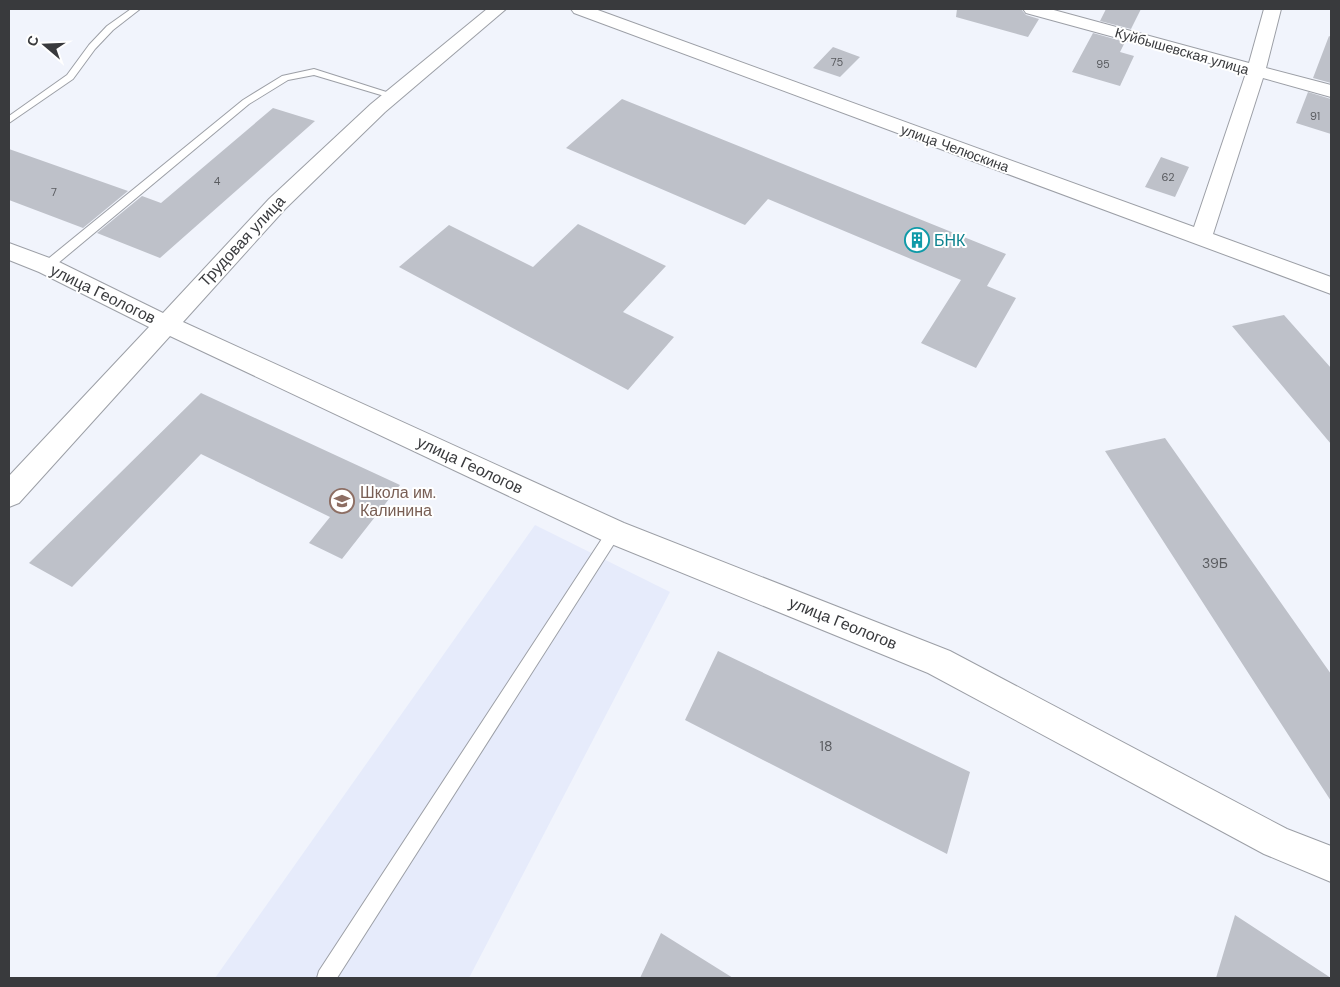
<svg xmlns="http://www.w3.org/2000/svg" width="1340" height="987" font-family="'DM Sans',sans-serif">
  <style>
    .built { fill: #e6ebfb }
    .building { fill: #bec1c9 }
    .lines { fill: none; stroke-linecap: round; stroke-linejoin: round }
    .service-casing { stroke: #9c9fa6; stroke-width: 2 }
    .minor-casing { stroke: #9c9fa6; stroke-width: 2 }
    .service { fill: #fff; fill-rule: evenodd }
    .minor { fill: #fff; fill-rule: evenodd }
    .labels { text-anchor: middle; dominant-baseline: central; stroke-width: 4; stroke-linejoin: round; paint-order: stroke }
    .far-number-label { font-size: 11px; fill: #5a5c60 }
    .far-street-label { font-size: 14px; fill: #393a3d; stroke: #fff }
    .number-label { font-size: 14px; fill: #5a5c60 }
    .culture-label { font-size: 16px; fill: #0d838f; stroke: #fff; text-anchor: start }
    .street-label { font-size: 16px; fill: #393a3d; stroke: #fff }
    .education-label { font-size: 16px; fill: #785e54; stroke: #fff; text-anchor: start }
  </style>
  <rect width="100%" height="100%" fill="#f1f4fc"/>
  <!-- built -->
  <path class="built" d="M535 525 670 592 469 978H215Z"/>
  <!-- building -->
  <path class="building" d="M957 9H1021L1026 15 1039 19 1028 37 956 17Z
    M1106 9H1141L1131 29 1100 21Z
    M1093 33 1125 42 1120 52 1134 56 1120 86 1072 72Z
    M1329 36 1331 37V83L1313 78Z
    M833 47 860 57 840 77 813 68Z
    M1308 92 1331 99V134L1296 123Z
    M622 99 1006 254 987 286 1016 298 976 368 921 343 961 280 768 199 745 225 566 148Z
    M273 108 315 121 160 258 97 233 142 196 161 203Z
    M9 149 128 191 83 228 9 200Z
    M1161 157 1189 167 1175 197 1145 187Z
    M578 224 666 266 623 312 674 337 628 390 399 267 449 225 533 267Z
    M1284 315 1331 368V444L1232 326Z
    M201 393 400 485 342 559 309 543 330 517 201 454 72 587 29 563Z
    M1165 438 1331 674V801L1105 451Z
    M718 651 970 772 947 854 685 720Z
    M1235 915 1331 978H1216Z
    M661 933 733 978H640Z"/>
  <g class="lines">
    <defs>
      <path id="service" d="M131 9H140L113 30 95 49 73 79 9 123V116L67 75 89 45 107 26Z
        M314 69 399 96 394 99 391 98 314 75 288 80 249 104 51 269H43L41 266 43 263 243 100 282 76Z
        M614 526 619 528 621 532 619 536 337 978H317L319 971 609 528Z"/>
      <path id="minor" d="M487 9H506L385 112 285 209 183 322 624 523 950 651 1287 829 1331 846V882L1264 854 928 673 604 541 170 336 19 503 9 507V476L149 327 39 272 9 260V243L55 260 163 313 269 199 371 104Z
        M571 9H595L1194 227 1246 73 1026 13 1023 9H1050L1249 63 1264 9H1281L1266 68 1331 85V97L1263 78 1213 234 1331 277V294L574 13Z"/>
    </defs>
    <!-- service casing -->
    <use href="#service" class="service-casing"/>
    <!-- minor casing -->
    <use href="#minor" class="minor-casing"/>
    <!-- service -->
    <use href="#service" class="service"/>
    <!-- minor -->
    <use href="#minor" class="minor"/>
  </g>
  <!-- icons -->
  <defs>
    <symbol id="building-ring" viewBox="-11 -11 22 22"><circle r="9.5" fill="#fff" stroke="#0f9aa8" stroke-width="1.5"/><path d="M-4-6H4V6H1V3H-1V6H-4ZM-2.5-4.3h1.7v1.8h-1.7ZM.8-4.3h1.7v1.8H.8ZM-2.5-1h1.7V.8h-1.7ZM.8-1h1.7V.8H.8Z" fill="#0f9aa8"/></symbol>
    <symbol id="school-ring" viewBox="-11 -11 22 22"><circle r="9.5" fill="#fff" stroke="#8d6e63" stroke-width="1.5"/><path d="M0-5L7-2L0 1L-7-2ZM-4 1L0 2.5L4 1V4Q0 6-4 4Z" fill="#8d6e63"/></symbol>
  </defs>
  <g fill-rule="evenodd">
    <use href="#building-ring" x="903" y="226" width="28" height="28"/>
    <use href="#school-ring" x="328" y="487" width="28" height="28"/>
  </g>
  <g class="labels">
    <!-- far-number labels -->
    <g class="far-number-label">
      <text x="837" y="62">75</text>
      <text x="1103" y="64">95</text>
      <text x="1315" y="116">91</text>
      <text x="1168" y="177">62</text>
      <text x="217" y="181">4</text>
      <text x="54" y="192">7</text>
    </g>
    <!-- far-street labels -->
    <g class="far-street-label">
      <text transform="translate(1182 51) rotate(16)">Куйбышевская улица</text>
      <text transform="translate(955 148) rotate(20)">улица Челюскина</text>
    </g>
    <!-- number labels -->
    <g class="number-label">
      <text x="1215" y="563">39Б</text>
      <text x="826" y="746">18</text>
    </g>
    <!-- culture labels -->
    <g class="culture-label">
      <text x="934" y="240">БНК</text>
    </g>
    <!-- street labels -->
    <g class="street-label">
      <text transform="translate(242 241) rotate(-47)">Трудовая улица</text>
      <text transform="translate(103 294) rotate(26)">улица Геологов</text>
      <text transform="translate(470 465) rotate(25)">улица Геологов</text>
      <text transform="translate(843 623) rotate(22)">улица Геологов</text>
    </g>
    <!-- education labels -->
    <g class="education-label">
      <text x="360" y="492">Школа им.<tspan x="360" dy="18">Калинина</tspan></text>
    </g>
  </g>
  <!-- border -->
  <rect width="1340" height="987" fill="none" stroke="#393a3d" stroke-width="20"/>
  <!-- north arrow -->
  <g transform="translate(45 45) rotate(289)" stroke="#ffffff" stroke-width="4" paint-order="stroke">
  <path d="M0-4L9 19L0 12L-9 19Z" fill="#393a3d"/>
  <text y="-8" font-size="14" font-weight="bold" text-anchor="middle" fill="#393a3d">С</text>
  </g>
</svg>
